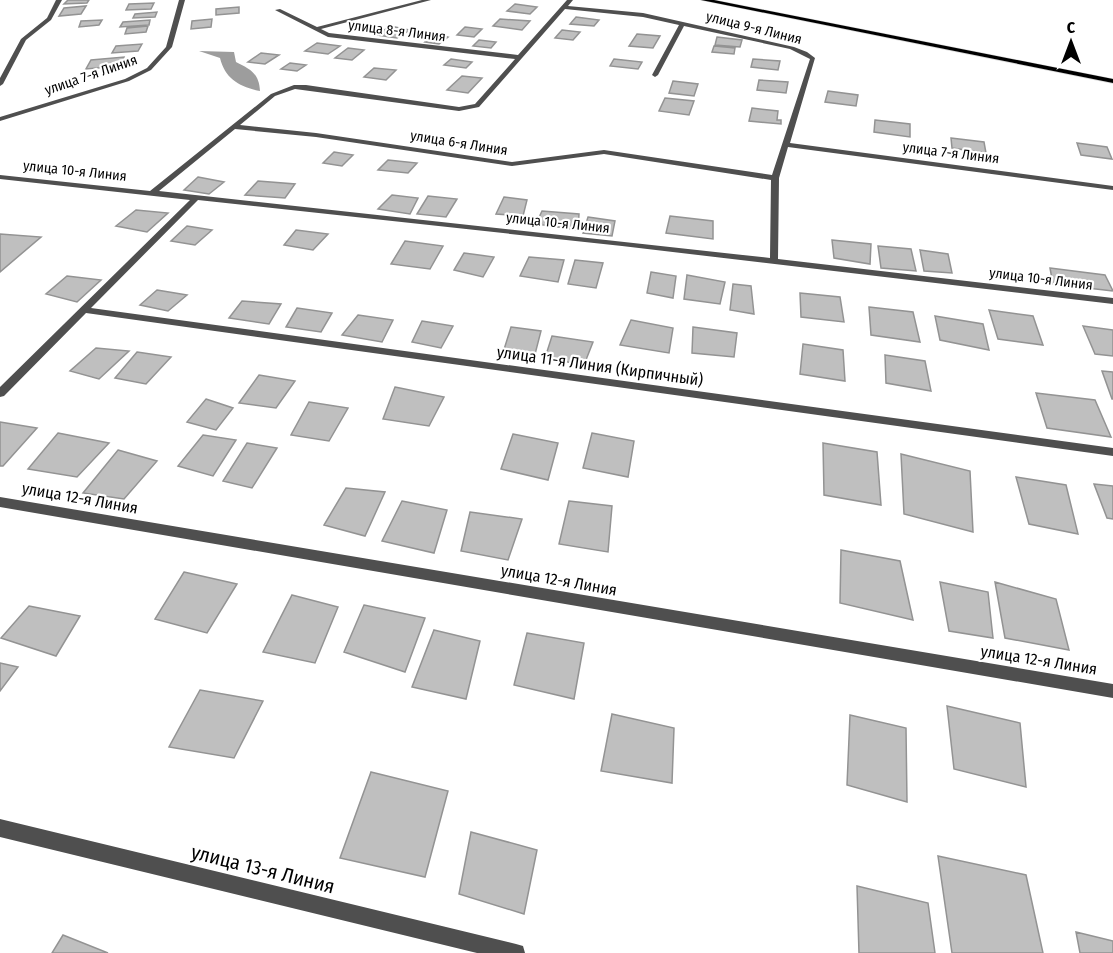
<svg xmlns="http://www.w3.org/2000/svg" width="1113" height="953" font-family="'Fira Sans Condensed',sans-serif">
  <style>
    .water { fill: #9d9d9d }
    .building { fill: #bfbfbf; stroke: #939393; stroke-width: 1.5 }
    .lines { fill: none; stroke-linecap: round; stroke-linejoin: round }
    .primary-casing { stroke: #dbdbdb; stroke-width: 1 }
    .minor { fill: #4f4f4f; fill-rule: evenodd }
    .primary { fill: #000; fill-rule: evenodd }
    .labels { text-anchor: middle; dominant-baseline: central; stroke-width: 4.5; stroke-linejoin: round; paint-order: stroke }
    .far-street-label { font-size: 14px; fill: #000; stroke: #fff }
    .street-label { font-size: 16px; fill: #000; stroke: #fff }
    .near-street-label { font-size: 20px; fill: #000; stroke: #fff }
  </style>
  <rect width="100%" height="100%" fill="#fff"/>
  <!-- water -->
  <path class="water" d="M199 51 234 52 236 62C250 69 259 73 260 91 240 87 225 79 220 58Z"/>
  <!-- building -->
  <path class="building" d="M68 0H89L87 3 64 4Z
    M154 3 151 9 126 10 129 4Z
    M515 4 537 7 530 14 507 11Z
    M86 6 81 14 59 16 64 8Z
    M239 7V13L216 15V9Z
    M157 12 155 17 133 18 135 14Z
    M576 17 599 20 594 26 570 24Z
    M212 19 211 27 191 29 192 21Z
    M500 19 530 21 522 30 493 26Z
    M102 20 99 25 79 27 81 21Z
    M150 20 149 25 120 27 123 22Z
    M148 26 146 32 125 34 127 28Z
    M390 26 410 30 397 38 377 35Z
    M465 27 482 29 474 37 457 35Z
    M562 30 580 32 573 40 555 38Z
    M436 34 448 37 439 44 425 42Z
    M637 34 660 36 653 48 629 46Z
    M717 37 742 40 740 47 715 45Z
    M479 40 496 42 491 48 473 46Z
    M317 43 340 46 328 54 305 51Z
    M142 44 138 51 112 53 116 46Z
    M714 46 735 48 734 54 712 52Z
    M348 48 364 50 352 60 335 58Z
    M261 53 279 55 265 64 248 62Z
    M124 57 120 66 86 69 91 60Z
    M451 59 472 62 466 68 444 65Z
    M614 59 642 62 638 69 610 66Z
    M753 59 780 61 778 70 751 67Z
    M290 63 306 65 297 71 281 69Z
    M374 68 396 70 386 80 364 77Z
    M462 76 482 78 468 93 447 90Z
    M759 80 788 82 786 93 757 90Z
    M673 81 698 84 694 96 669 93Z
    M828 91 858 95 856 106 825 102Z
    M665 98 694 101 689 115 659 111Z
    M752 108 778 111 777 120H781V124L749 121Z
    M875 120 910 124V137L874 132Z
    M951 138 984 142 986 153 952 148Z
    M1077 143 1107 147 1112 159 1081 155Z
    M334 152 353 155 342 166 323 163Z
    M388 160 417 163 408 173 378 170Z
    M198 177 224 182 209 194 184 190Z
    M258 181 295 184 285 198 245 195Z
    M392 195 418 198 410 214 378 209Z
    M428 196 457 199 446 217 417 214Z
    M504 197 527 200 523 216 496 214Z
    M136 210 168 213 147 232 116 226Z
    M542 211 579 214 578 230 536 224Z
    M670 216 713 221V239L666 233Z
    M588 217 615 221 612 236 583 233Z
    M187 226 212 230 195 245 171 241Z
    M296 230 328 234 313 250 284 245Z
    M0 234 41 237 0 272Z
    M832 240 871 244 870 264 834 258Z
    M405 241 443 246 430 269 391 264Z
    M878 246 911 249 916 271 881 268Z
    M920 250 948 254 952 273 924 271Z
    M464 253 494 257 483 277 454 270Z
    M529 257 564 260 558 282 520 276Z
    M575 260 603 263 596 288 568 284Z
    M1050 268 1105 275 1113 291 1053 284Z
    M651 272 676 276 673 298 647 293Z
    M687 275 725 282 720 304 684 299Z
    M67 276 101 280 77 302 46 294Z
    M733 284 751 286 754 314 730 310Z
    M157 290 187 295 168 311 140 305Z
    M800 293 840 297 844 322 801 317Z
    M242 301 281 304 269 324 229 318Z
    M869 307 913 312 920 342 871 335Z
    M297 308 332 313 321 332 286 327Z
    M989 310 1033 316 1043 345 998 339Z
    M358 315 393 320 382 342 342 335Z
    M935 316 983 324 989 350 940 340Z
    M631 320 673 328 669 353 620 345Z
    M422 321 453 326 441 348 412 342Z
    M1083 326 1113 330V356L1095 354Z
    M511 327 541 331 533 362 502 356Z
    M693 327 737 333 734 357 692 353Z
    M552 336 593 342 584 365 545 358Z
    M803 344 843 350 845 381 800 374Z
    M96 348 129 351 99 379 70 371Z
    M137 352 171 357 146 384 115 378Z
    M885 355 925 361 931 391 886 383Z
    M1102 371 1113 372V399H1112Z
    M259 375 295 381 276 408 239 403Z
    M395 387 444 397 429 426 383 419Z
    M1036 393 1095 400 1111 437 1047 428Z
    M206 399 233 408 216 430 187 422Z
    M309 402 348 408 329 441 291 435Z
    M0 422 37 428 3 466H0Z
    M58 433 109 443 77 477 28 469Z
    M592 433 634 441 628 477 583 468Z
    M513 434 558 443 548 480 501 469Z
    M203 435 236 440 213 476 178 466Z
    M247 443 277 448 252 488 223 481Z
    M823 443 877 452 881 505 824 495Z
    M118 450 157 461 124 499 83 493Z
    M901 454 970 471 973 532 904 514Z
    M1016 477 1066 485 1078 534 1029 524Z
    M1094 484 1113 486V519L1107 518Z
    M346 488 385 492 365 536 324 525Z
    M402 501 447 510 434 553 382 541Z
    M569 501 612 506 608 552 559 544Z
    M470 512 522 519 508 560 461 551Z
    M841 550 900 561 913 620 840 603Z
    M184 572 237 584 207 633 155 619Z
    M940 582 988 592 993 638 949 631Z
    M995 582 1056 599 1069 650 1005 638Z
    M292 595 338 607 315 663 263 652Z
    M364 605 425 618 405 672 344 652Z
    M29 606 80 616 56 656 1 638Z
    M434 630 480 641 466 699 412 687Z
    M527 633 584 643 574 699 514 685Z
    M0 663 18 667 0 691Z
    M200 690 263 701 234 758 169 747Z
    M947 706 1020 723 1026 787 954 769Z
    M612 714 674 728 672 783 601 771Z
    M850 715 906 728 907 802 847 785Z
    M371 772 448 791 425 877 340 858Z
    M471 832 537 850 524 914 459 894Z
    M938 856 1026 875 1043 953H952Z
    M857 886 928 903 935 953H859Z
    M1076 932 1113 941V953H1080Z
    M63 935 108 953H52Z"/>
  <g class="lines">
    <defs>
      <path id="primary" d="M701 0H714L1113 79V83Z"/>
    </defs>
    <!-- primary casing -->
    <use href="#primary" class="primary-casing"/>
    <!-- minor -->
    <path class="minor" d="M56 0H62L51 20 26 40 3 84 0 86V78L21 39 47 18Z
      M179 0H185L172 47 151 70 129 81 0 121V117L125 79 147 68 166 47Z
      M422 0H431L321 29 329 33 518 55 567 0H573L568 6 643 13 794 47 807 52 815 58 790 143 1113 186V190L788 147 779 178 778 259 1113 298V304L622 246 198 200 91 308 1113 448V456L86 313 4 396 0 397V387L190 200 0 179V175L150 191 271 94 294 85H306L459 107 475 104 515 59 328 37 275 10 280 9 317 27ZM565 9 643 17 679 25 652 75 655 77 658 75 684 26 790 49 810 59 772 175 604 150 512 162 316 133 240 125 275 96 295 89 459 111 479 107ZM235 129 316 137 512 166 604 154 771 180 770 258 159 191Z
      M0 497 1113 684V698L0 507Z
      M0 819 516 944 523 946 525 953H477L0 837Z"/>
    <!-- primary -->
    <use href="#primary" class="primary"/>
  </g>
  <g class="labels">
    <!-- far-street labels -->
    <g class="far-street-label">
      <text transform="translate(754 28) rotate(14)">улица 9-я Линия</text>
      <text transform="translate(397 31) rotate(7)">улица 8-я Линия</text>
      <text transform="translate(91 75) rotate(-19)">улица 7-я Линия</text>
      <text transform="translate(459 143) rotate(9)">улица 6-я Линия</text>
      <text transform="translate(951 153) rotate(7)">улица 7-я Линия</text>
      <text transform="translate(75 171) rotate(6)">улица 10-я Линия</text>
      <text transform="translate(558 223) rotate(6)">улица 10-я Линия</text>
      <text transform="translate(1041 279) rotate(7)">улица 10-я Линия</text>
    </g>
    <!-- street labels -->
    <g class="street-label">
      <text transform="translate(600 366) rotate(8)">улица 11-я Линия (Кирпичный)</text>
      <text transform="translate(80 498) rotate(10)">улица 12-я Линия</text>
      <text transform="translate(559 580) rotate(10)">улица 12-я Линия</text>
      <text transform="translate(1039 660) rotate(9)">улица 12-я Линия</text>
    </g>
    <!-- near-street labels -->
    <g class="near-street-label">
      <text transform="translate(263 869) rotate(14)">улица 13-я Линия</text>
    </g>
  </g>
  <!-- north arrow -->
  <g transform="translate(1071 42)" stroke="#ffffff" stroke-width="4.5" paint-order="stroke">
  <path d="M0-4.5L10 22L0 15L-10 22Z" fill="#000000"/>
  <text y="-9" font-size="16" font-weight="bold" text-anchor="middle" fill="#000000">С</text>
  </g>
</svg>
